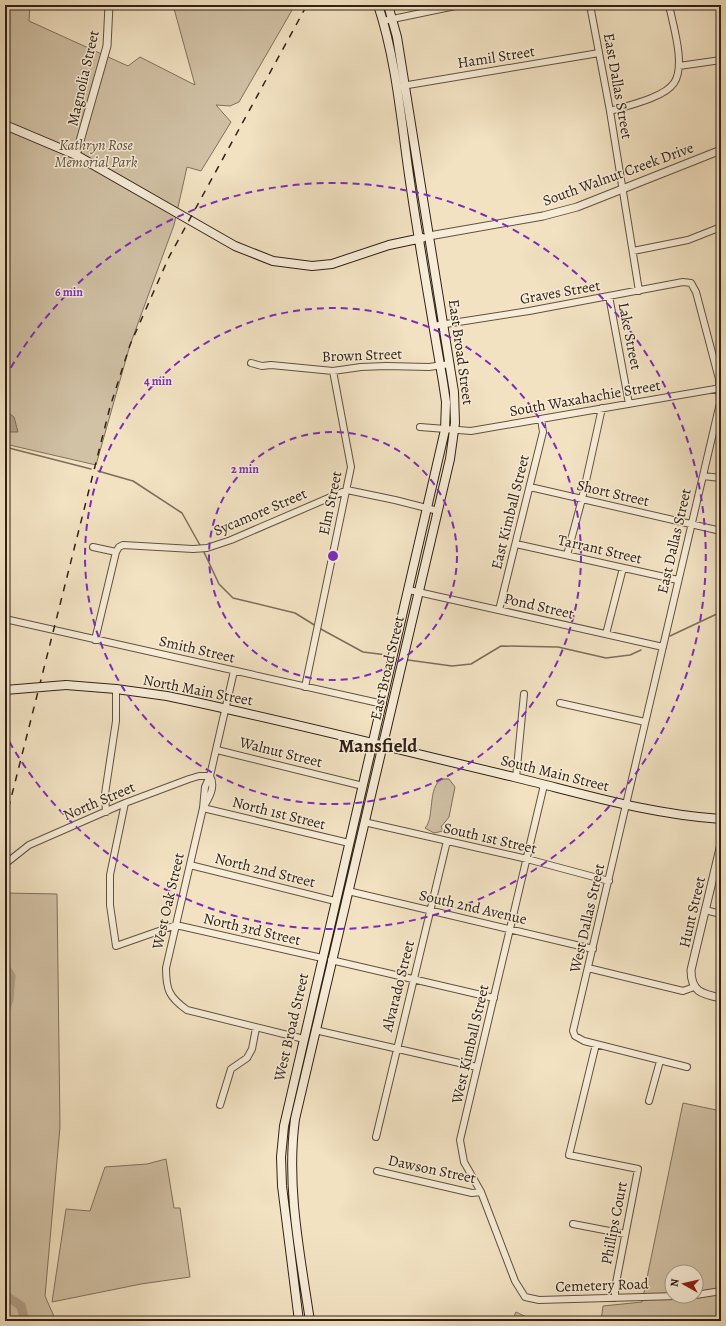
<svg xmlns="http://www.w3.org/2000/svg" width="726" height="1326" font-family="Alegreya,serif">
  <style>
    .green { fill: #d1c1a5; stroke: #80715e; fill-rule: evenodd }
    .water { fill: #b0a088; stroke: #7d6d5a }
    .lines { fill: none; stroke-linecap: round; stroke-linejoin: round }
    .stream { stroke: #7d6d5a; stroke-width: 1.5 }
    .river { stroke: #b0a088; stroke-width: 9 }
    .minor-casing { stroke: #605141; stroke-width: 8 }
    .tertiary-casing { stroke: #605141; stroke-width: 9 }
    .secondary-casing { stroke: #302116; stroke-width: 10 }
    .minor { stroke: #f7ecd7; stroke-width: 6 }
    .tertiary { stroke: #f7ecd7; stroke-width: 7 }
    .secondary { stroke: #f7ecd7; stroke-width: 8 }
    .rail { stroke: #302116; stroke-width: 1.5; stroke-dasharray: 7 7; stroke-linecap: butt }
    .secondary-bridge-casing { stroke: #302116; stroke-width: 10; stroke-linecap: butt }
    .secondary-bridge { stroke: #f7ecd7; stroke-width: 8 }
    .ring { fill: none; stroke: #7b2cbf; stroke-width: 2; stroke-dasharray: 7 5 }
    .labels { text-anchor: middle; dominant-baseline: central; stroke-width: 3; stroke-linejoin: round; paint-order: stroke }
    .street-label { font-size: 15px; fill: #302116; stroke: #f7ecd7 }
    .park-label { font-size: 15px; font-style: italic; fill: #605141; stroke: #f7ecd7 }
    .district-label { font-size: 19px; font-weight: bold; fill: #302116; stroke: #f7ecd7 }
    .centre { fill: #7b2cbf; stroke: #f7ecd7; stroke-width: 2 }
    .ring-label { font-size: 12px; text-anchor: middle; font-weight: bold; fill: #7b2cbf; stroke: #f7ecd7; stroke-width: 3; stroke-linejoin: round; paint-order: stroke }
  </style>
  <rect width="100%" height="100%" fill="#f2e2c2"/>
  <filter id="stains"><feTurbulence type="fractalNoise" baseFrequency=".005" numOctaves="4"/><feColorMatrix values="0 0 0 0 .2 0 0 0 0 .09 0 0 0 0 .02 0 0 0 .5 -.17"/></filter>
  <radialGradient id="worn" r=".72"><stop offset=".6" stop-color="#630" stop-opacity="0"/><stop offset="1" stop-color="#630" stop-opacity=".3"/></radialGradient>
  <!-- green -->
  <path class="green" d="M5 5H30L29 21 128 66 140 57 195 85 173 5H295L239 102 230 106 216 105 231 122 201 171 187 167 174 225 130 345 96 465 5 444Z
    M442 779H449L455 787 449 817 441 827 443 831 434 833 425 828C435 818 427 787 442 779Z
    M5 893 57 894 60 1127 45 1296 56 1321H5Z
    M683 1103 721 1111V1321H601L603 1306 642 1302ZM672 1272H696V1296H672Z
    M166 1159 174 1208H180L190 1277 141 1284 52 1302 66 1209 90 1211 105 1167 147 1164Z
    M516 1312 535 1321H512Z"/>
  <!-- water -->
  <path class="water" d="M5 410 14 417 18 432H5Z"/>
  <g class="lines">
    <!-- stream -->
    <path class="stream" d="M5 447 91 469
      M98 471 133 481 182 513 201 547
      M203 550 219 584 233 598 295 613 316 626
      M319 628 363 652 387 655
      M670 636 721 612
      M408 660 452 666 471 664 501 646 558 647 606 658 630 655 641 650"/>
    <!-- river -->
    <path class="river" d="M5 967 11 976 9 999 5 1012
      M5 1295 21 1306 25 1321"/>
    <defs>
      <path id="minor" d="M590 5 610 111 639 291
        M383 21 460 5
        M679 66 721 60
        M402 86 599 53
        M610 111C626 106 664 98 674 83 686 66 673 25 669 5
        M633 251 688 240 721 227
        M609 296 629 404
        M433 326 529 311 683 282 691 283 696 292 719 379 720 403 573 1031 575 1036 584 1041 687 1067
        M251 363 262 366 271 365 333 371 361 367 386 366 429 367 450 364
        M420 427 471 431 721 388
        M703 476 721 478
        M530 487 721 531
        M516 544 678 580
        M93 547 116 552
        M567 555 582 499 602 408
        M409 590 663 647
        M499 610 543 432 541 419
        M5 619 383 704
        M606 634 623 568
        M95 640 116 552 119 547 123 545 193 549 207 548 231 540 347 490 395 500 438 511
        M234 671 210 776 205 787 203 808 166 968C166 990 169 997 187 1010L304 1039
        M305 687 351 467 333 371
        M560 703 645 722
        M217 750 363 786
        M516 778 524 694
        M544 785 460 1140 464 1162 481 1192 515 1281 525 1297 539 1300 677 1296
        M125 803 110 875V905L116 946 176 925 322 958
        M203 808 349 843
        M203 808C209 798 216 787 210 776
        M106 812 105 794 116 721V689
        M364 822 527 859 609 881
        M5 864 29 845 125 803 189 779 199 776H210
        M190 865 335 901
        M348 891 593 949
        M705 910 721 914
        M331 960 494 998
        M588 968 683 991 694 987
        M315 1030 477 1067
        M596 1044 569 1155 638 1169 615 1288V1298
        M649 1101 660 1061
        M220 1105 231 1069 247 1058 252 1049 256 1028
        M376 1137 447 841
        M377 1171 472 1193 481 1192
        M573 1224 625 1234
        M696 1295 721 1291"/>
      <path id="tertiary" d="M76 155 107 46 109 5
        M429 236 543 216 577 207 721 150
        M721 844 691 970C691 992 702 994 721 998"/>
      <path id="secondary" d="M5 125 76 155 235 246 273 261 312 266 332 264 389 245 422 238
        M66 685 116 689 167 696C283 720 399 750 514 777 584 794 648 814 721 819
        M299 1321 282 1186 281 1157 284 1126 445 430 446 402 443 382C431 313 419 244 409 175 401 119 396 59 378 5
        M310 1321C300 1254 286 1186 295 1119L450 459 455 423 454 392 397 37 388 5"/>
    </defs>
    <!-- minor casing -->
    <use href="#minor" class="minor-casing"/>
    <!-- tertiary casing -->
    <use href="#tertiary" class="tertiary-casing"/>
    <!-- secondary casing -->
    <use href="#secondary" class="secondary-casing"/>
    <!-- minor -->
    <use href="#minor" class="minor"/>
    <!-- tertiary -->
    <use href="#tertiary" class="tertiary"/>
    <!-- secondary -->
    <use href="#secondary" class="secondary"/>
    <!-- rail -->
    <path class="rail" d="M5 822 110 407 130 345 169 257 307 5"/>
    <defs>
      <path id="secondary-bridge" d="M5 690 66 685"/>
    </defs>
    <!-- secondary-bridge casing -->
    <use href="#secondary-bridge" class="secondary-bridge-casing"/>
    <!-- secondary-bridge -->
    <use href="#secondary-bridge" class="secondary-bridge"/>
  </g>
  <!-- distance rings -->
  <g class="ring">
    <circle cx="333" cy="556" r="124"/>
    <circle cx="333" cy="556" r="248"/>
    <path d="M5 378A373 373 0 1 1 5 734"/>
  </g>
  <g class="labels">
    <!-- street labels -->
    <g class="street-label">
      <text transform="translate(496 57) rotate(-9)">Hamil Street</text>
      <text transform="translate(83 78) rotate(-77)">Magnolia Street</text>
      <text transform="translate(618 86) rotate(80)">East Dallas Street</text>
      <text transform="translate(618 174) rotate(-20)">South Walnut Creek Drive</text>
      <text transform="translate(560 292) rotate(-10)">Graves Street</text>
      <text transform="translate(630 336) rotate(79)">Lake Street</text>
      <text transform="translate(461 352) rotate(82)">East Broad Street</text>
      <text transform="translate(362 355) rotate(-2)">Brown Street</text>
      <text transform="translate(585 398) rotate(-10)">South Waxahachie Street</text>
      <text transform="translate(613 493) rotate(13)">Short Street</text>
      <text transform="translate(330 503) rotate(-78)">Elm Street</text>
      <text transform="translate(260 512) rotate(-23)">Sycamore Street</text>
      <text transform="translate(510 512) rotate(-76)">East Kimball Street</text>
      <text transform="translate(674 541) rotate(-77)">East Dallas Street</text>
      <text transform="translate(600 549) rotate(13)">Tarrant Street</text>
      <text transform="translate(539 606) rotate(13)">Pond Street</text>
      <text transform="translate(197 649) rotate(13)">Smith Street</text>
      <text transform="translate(387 668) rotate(-77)">East Broad Street</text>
      <text transform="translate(198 690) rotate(11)">North Main Street</text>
      <text transform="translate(281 752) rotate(14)">Walnut Street</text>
      <text transform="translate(555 773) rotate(14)">South Main Street</text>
      <text transform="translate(99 801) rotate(-23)">North Street</text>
      <text transform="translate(279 813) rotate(14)">North 1st Street</text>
      <text transform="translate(490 838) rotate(13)">South 1st Street</text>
      <text transform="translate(265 870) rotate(14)">North 2nd Street</text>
      <text transform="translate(168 901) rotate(-77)">West Oak Street</text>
      <text transform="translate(473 907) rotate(13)">South 2nd Avenue</text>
      <text transform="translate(692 912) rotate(-77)">Hunt Street</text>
      <text transform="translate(587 918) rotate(-77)">West Dallas Street</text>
      <text transform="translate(252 929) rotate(13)">North 3rd Street</text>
      <text transform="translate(398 986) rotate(-76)">Alvarado Street</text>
      <text transform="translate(291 1027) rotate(-77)">West Broad Street</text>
      <text transform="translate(470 1044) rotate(-77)">West Kimball Street</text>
      <text transform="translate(432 1169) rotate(12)">Dawson Street</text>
      <text transform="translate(614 1223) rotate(-79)">Phillips Court</text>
      <text transform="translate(602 1285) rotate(-2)">Cemetery Road</text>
    </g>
    <!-- park labels -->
    <g class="park-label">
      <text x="96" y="145">Kathryn Rose<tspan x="96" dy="17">Memorial Park</tspan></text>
    </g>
    <!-- district labels -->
    <g class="district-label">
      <text x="378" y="746">Mansfield</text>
    </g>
  </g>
  <circle cx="333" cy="556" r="6" class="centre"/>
  <g class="ring-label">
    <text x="69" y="296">6 min</text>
    <text x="158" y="385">4 min</text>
    <text x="245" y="473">2 min</text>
  </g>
  <!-- margin -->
  <rect width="726" height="1326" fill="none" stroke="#f2e2c2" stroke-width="20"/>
  <rect x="6" y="6" width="714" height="1314" fill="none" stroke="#302116" stroke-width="2"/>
  <rect x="10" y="10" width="706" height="1306" fill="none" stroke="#302116"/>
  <!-- north arrow -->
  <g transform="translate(684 1284) rotate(278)"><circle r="19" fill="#f7ecd7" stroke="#a79b8a"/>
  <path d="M0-3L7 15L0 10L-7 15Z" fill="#8f2418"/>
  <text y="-6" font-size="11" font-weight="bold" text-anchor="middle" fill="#302116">N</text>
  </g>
  <rect width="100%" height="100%" filter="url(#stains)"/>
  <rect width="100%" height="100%" fill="url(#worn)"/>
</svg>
